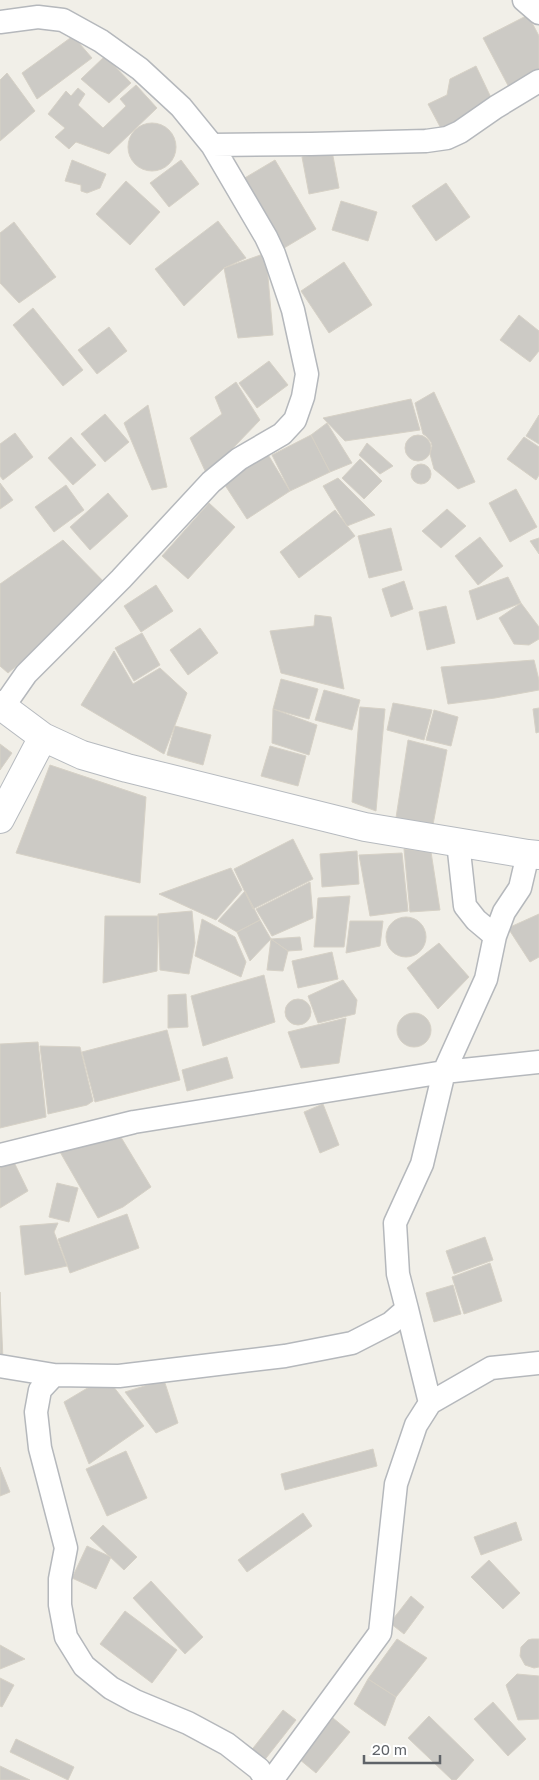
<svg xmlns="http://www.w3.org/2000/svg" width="539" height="1780" font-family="'Golos Text',sans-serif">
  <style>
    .building { fill: #cccac5; stroke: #d6d1c6 }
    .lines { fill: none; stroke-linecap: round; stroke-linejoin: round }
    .street-casing { stroke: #b5b8bc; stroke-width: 25 }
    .secondary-casing { stroke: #b6babf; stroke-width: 30 }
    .street { stroke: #fff; stroke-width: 22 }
    .secondary { stroke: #fff; stroke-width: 28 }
  </style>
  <rect width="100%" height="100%" fill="#f1efe8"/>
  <!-- building -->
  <path class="building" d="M528 15 539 36V78L512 93 483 38Z
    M73 36 92 58 37 99 22 73Z
    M105 56 131 83 109 103 81 79Z
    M476 66 495 106 445 136 428 104 447 95 450 79Z
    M7 73 35 111 0 141V80Z
    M136 85 157 108 109 154 76 142 69 149 55 137 65 128 48 114 66 91 71 96 78 88 85 94 78 105 103 128 126 106 120 99Z
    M128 147a24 24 0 1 1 48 0a24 24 0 1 1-48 0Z
    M332 151 339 188 309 194 302 157Z
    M72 160 106 174 100 188 87 193 81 191V185L65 181Z
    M181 160 199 184 169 207 150 183Z
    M275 160 316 229 279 251 238 182Z
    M126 181 160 212 130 245 96 214Z
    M446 183 470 217 436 241 412 206Z
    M341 201 377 212 368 241 332 230Z
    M218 221 246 258 224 268 184 306 155 269Z
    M14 222 56 277 19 303 0 283V233Z
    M266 253 273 335 238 338 224 268Z
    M344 262 372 305 329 333 301 291Z
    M33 308 83 370 63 386 13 325Z
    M519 315 539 331V351L530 362 500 340Z
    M109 327 127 351 97 374 78 350Z
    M269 361 288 385 257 408 239 383Z
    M236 382 260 420 207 475 190 438 222 414 215 397Z
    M434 392 475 482 458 489 434 469 430 454 432 446 431 442 426 436 423 434 415 403Z
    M411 399 420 430 345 441 323 418Z
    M148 405 167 487 152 490 124 423Z
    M105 414 129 442 105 462 81 434Z
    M539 415V444L526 436Z
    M327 423 352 463 330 472 311 435Z
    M15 433 33 457 3 480 0 476V444Z
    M405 448a13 13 0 1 1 26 0a13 13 0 1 1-26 0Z
    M311 435 330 472 290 491 272 455Z
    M71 437 96 465 73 485 48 458Z
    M524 437 539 447V475L536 480 507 459Z
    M367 443 393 466 380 474 359 455Z
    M267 453 290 491 247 519 223 482Z
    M360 459 382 481 364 499 342 478Z
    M411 474a10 10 0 1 1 20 0a10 10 0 1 1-20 0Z
    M338 478 375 515 347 526 323 486Z
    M0 483 13 500 0 509Z
    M66 485 84 510 54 532 35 507Z
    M516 489 537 527 510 542 489 503Z
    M108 493 128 516 90 550 70 527Z
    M209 503 235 527 188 579 162 556Z
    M447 509 466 526 441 548 422 531Z
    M335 510 355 536 299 578 280 552Z
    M391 528 402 570 369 578 358 536Z
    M480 537 503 566 478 585 455 556Z
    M539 538V554L530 541Z
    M63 540 110 588 8 673 0 666V584Z
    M508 577 521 603 477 620 469 591Z
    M404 581 413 609 391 617 382 589Z
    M156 585 173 611 141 632 124 606Z
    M521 603 539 627V639L529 645 514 644 499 618Z
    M446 606 455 643 427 650 419 612Z
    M315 615 331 617 344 689 281 673 270 631 314 626Z
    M200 628 218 653 188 675 170 650Z
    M142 633 160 665 134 681 115 648Z
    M114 651 133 684 160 668 187 693 164 754 81 705Z
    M534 660 539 680V690L495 698 448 704 441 667Z
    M281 679 318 689 309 719 273 709Z
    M324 690 360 700 352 730 315 720Z
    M393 703 432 710 424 740 387 730Z
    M360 707 385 709 376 811 352 802Z
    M539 708V732L536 733 533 709Z
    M273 709 317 725 309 755 272 743Z
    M434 710 458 717 451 746 426 740Z
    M175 726 211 735 203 765 167 755Z
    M408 740 447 750 432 830 395 824Z
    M0 744 12 753 0 770Z
    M270 746 306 756 298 786 261 776Z
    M50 765 146 797 140 883 16 853Z
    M293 839 313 879 253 909 234 869Z
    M404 849 431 852 440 910 410 912Z
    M357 851 359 884 322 887 320 854Z
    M402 853 408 911 370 916 359 855Z
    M231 868 242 890 216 920 159 894Z
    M310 882 313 918 272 936 256 909Z
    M245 891 260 920 237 932 218 921Z
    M350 896 344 947H314L318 898Z
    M192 911 195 943 189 974 160 970 158 914Z
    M539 914V957L530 962 508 928Z
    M105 916H158L157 971 103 983Z
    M386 937a20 20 0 1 1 40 0a20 20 0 1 1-40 0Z
    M202 919 235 937 246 962 241 977 195 956Z
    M260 920 271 939 250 961 237 932Z
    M350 921H383L380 946 346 953Z
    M300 937 302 950 288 951 271 939Z
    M271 939 288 951 283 971 267 970Z
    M439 943 469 977 438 1009 407 968Z
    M332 952 338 979 298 988 292 961Z
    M264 975 275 1022 203 1046 191 996Z
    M343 980 357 1000 355 1014 318 1023 308 996Z
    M186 994 188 1027 168 1028V995Z
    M285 1012a13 13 0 1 1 26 0a13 13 0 1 1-26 0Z
    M397 1030a17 17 0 1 1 34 0a17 17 0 1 1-34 0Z
    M346 1018 339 1063 301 1068 288 1032Z
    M167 1030 180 1080 95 1102 82 1052Z
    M38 1042 46 1117 0 1128V1044Z
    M40 1046 80 1047 93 1101 87 1105 48 1114Z
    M227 1057 233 1078 187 1091 182 1070Z
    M323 1104 339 1145 320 1153 304 1112Z
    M116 1129 151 1187 123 1207 98 1218 56 1145Z
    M11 1156 28 1191 0 1208V1162Z
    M57 1183 78 1188 69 1222 49 1217Z
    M127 1214 139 1248 70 1273 58 1239Z
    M58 1223 54 1232 67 1266 25 1275 20 1226Z
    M485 1237 493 1260 454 1274 446 1251Z
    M490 1263 502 1301 464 1314 452 1277Z
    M453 1285 461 1314 434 1322 426 1293Z
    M0 1292 3 1359 0 1357Z
    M106 1377 144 1426 89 1464 64 1402Z
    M164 1380 178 1423 156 1433 125 1392Z
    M373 1449 377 1466 285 1490 281 1474Z
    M126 1451 147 1498 107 1516 86 1469Z
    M0 1467 10 1492 0 1496Z
    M303 1513 312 1526 247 1572 238 1560Z
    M516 1522 522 1540 481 1555 474 1537Z
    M103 1525 137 1557 124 1570 90 1538Z
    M87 1546 111 1557 96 1589 72 1578Z
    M489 1560 520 1593 503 1609 471 1577Z
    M151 1581 203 1637 185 1654 133 1598Z
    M411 1596 424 1607 404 1634 390 1623Z
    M125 1611 177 1650 152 1683 100 1644Z
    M397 1639 427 1658 396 1697 368 1679Z
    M532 1639H539V1667L534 1668 525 1665 520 1656 521 1647 528 1640Z
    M0 1645 25 1659 0 1669Z
    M517 1674 539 1676V1719L518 1720 506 1685Z
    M0 1678 14 1685 2 1707 0 1706Z
    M368 1679 396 1697 385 1726 354 1704Z
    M493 1702 526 1739 508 1756 474 1719Z
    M283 1710 296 1720 263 1762 250 1752Z
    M429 1716 474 1760 456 1780H452L408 1738Z
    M333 1718 350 1732 316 1773 299 1759Z
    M16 1739 74 1767 68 1780 10 1752Z
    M0 1766 30 1780H0Z"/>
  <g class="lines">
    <defs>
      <path id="street" d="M524 0 539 13
        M0 22 38 17 63 20 101 41 140 69 181 107 212 145 266 237 274 254 293 310 307 374 303 397 295 420 282 434 239 459 211 482 121 579 26 674 3 707
        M212 145 311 144 426 141 447 138 460 132 496 107 539 81
        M458 842 465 906 476 920 495 936
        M0 1155 134 1122 444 1072 539 1062
        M407 1309 430 1403
        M0 1366 54 1375 119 1376 285 1356 352 1343 391 1323 407 1309 398 1274 395 1223 422 1164 444 1072 486 979 495 936 504 912 520 888 528 854
        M54 1375 40 1390 36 1412 40 1448 66 1548 60 1579V1605L66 1637 84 1666 111 1688 135 1701 188 1723 227 1744 259 1769 266 1780
        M272 1780 380 1633 396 1484 416 1425 430 1403 491 1368 539 1363"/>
      <path id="secondary" d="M0 705 43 737 82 755 127 768 365 827 528 854 539 855
        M0 819 43 737"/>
    </defs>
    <!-- street casing -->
    <use href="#street" class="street-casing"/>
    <!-- secondary casing -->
    <use href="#secondary" class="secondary-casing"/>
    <!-- street -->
    <use href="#street" class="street"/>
    <!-- secondary -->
    <use href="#secondary" class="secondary"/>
  </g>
  <!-- scale -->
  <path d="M364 1755v8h76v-8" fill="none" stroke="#5f6368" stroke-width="2.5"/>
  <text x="372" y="1755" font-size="15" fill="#5f6368" stroke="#ffffff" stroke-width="4" paint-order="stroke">20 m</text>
</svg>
